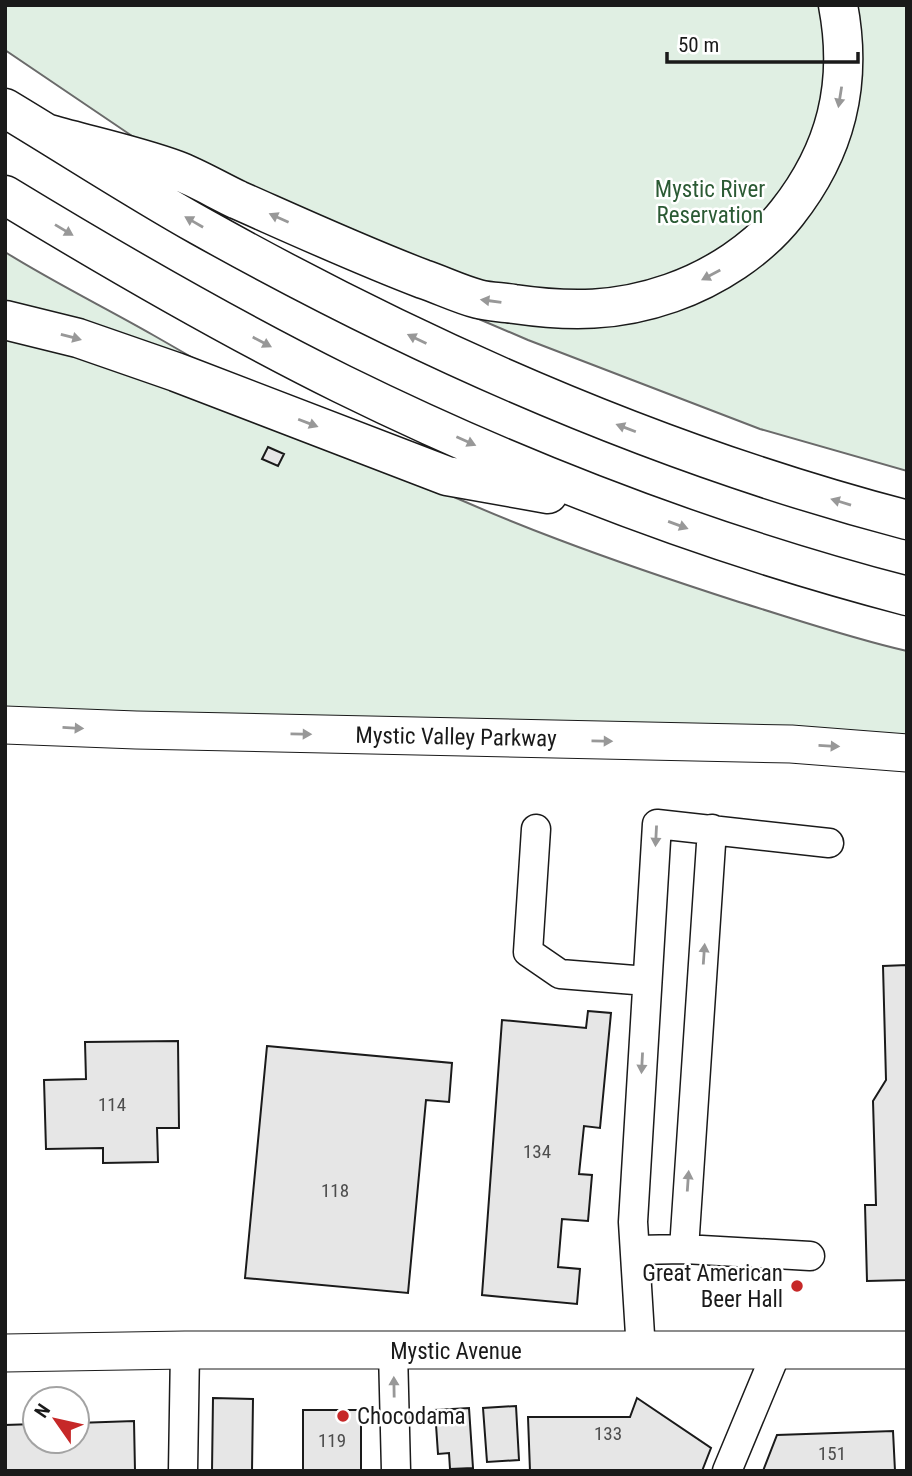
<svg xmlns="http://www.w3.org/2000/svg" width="912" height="1476" font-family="'Roboto Condensed',sans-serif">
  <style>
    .green { fill: #e0efe3; stroke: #6a6a6a; stroke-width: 2 }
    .building { fill: #e6e6e6; stroke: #1a1a1a; stroke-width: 2 }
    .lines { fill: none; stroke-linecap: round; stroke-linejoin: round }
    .minor-casing { stroke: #1a1a1a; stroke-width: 31 }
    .major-casing { stroke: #1a1a1a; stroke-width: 39 }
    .highway-casing { stroke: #1a1a1a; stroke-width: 41 }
    .minor { stroke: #fff; stroke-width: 28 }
    .major { stroke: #fff; stroke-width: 37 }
    .highway { stroke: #fff; stroke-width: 38 }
    .oneway { fill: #989898 }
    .poi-dot { fill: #c62828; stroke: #fff; stroke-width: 2.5 }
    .labels { text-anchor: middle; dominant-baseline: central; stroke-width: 5; stroke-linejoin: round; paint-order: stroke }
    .number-label { font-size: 19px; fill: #4d4d4d }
    .park-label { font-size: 23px; fill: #2b5a34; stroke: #fff }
    .street-label { font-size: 23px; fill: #1a1a1a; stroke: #fff }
    .poi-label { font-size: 23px; fill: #1a1a1a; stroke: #fff; text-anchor: end }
  </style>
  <rect width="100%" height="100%" fill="#fff"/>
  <!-- green -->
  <path class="green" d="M5 5H907V471L760 429 528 340 432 299 138 140 5 50Z
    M5 252C53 282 104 307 153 335 230 379 305 424 384 464 495 520 621 564 739 602 795 619 850 638 907 651V735L801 727 234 716 5 708Z"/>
  <!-- building -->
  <path class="building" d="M268 447 284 454 278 466 262 459Z
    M907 965V1280L867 1281 865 1205H876L873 1101 886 1080 883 966Z
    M588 1011 611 1013 600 1128 584 1126 579 1174 592 1175 588 1221 562 1219 558 1267 580 1269 577 1304 482 1295 502 1020 586 1028Z
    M178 1041 179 1128H157L158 1162 103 1163V1148L46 1149 44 1080 86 1079 85 1042Z
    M267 1046 452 1063 449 1102 426 1100 408 1293 245 1278Z
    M213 1398 253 1399 252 1471H212Z
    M637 1398 711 1448 702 1471H530L528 1417H630Z
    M516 1406 519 1460 487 1462 483 1408Z
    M469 1408 473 1468 450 1469 449 1453 438 1454 435 1410Z
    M303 1410H361V1471H303Z
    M134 1421 135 1471H5V1425L35 1424V1441H77V1423Z
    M893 1431 895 1471H763L777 1435Z"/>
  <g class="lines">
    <defs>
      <path id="minor" d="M536 829 528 952 560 974 647 981
        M684 1249 712 829
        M636 1250 684 1249 810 1256
        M393 1351 396 1471
        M641 1351 633 1222 657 824 829 843
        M183 1471 185 1350
        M727 1471 777 1351"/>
      <path id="major" d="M5 725 136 730 791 744 907 753
        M5 1353 185 1350H907"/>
      <path id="highway" d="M5 108C70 147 134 189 200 226 423 351 659 455 907 520
        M49 134C91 146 135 155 176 170 197 178 217 190 238 200 299 227 360 255 423 279 441 285 459 294 478 299 489 302 502 302 514 304 570 312 617 312 671 293 714 278 758 250 787 213 836 151 853 84 838 5
        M5 195C115 262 227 327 342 384 523 473 712 545 907 596
        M5 320 78 338 176 372 447 476 548 494"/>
    </defs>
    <!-- minor casing -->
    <use href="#minor" class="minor-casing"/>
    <!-- major casing -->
    <use href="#major" class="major-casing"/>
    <!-- highway casing -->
    <use href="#highway" class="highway-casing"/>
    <!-- minor -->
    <use href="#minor" class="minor"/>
    <!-- major -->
    <use href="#major" class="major"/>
    <!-- highway -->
    <use href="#highway" class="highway"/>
  </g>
  <!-- one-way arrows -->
  <defs><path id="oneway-solid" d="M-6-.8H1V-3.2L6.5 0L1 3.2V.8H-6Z" transform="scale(1.75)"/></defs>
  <g class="oneway">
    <use href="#oneway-solid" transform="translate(840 97) rotate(99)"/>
    <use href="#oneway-solid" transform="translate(279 218) rotate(-156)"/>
    <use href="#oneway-solid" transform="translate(194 222) rotate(-150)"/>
    <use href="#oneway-solid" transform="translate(64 230) rotate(31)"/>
    <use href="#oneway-solid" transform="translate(711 275) rotate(152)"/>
    <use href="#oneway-solid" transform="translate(491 301) rotate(-172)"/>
    <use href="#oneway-solid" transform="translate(71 337) rotate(15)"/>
    <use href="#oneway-solid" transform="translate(417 339) rotate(-154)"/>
    <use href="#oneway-solid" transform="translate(262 342) rotate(28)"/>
    <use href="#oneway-solid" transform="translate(308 423) rotate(21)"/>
    <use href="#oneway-solid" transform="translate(626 428) rotate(-159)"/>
    <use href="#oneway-solid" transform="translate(466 441) rotate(24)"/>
    <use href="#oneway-solid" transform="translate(841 502) rotate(-163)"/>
    <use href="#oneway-solid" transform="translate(678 525) rotate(20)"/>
    <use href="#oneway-solid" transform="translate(73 728) rotate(3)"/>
    <use href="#oneway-solid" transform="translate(301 734) rotate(1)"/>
    <use href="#oneway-solid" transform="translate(602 741) rotate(1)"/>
    <use href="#oneway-solid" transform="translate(829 746) rotate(3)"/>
    <use href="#oneway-solid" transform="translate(656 836) rotate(93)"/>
    <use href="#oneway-solid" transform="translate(704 954) rotate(-86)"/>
    <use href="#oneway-solid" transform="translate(642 1063) rotate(93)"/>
    <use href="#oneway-solid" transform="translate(688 1181) rotate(-86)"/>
    <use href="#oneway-solid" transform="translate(394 1387) rotate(-91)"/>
  </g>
  <!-- markers -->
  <g class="poi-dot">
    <circle cx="797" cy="1286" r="7"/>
    <circle cx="343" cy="1416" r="7"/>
  </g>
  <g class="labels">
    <!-- number labels -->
    <g class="number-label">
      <text x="112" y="1104">114</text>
      <text x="537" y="1151">134</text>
      <text x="335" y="1190">118</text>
      <text x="608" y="1433">133</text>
      <text x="332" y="1440">119</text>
      <text x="832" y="1453">151</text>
    </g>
    <!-- park labels -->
    <g class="park-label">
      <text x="710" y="189">Mystic River<tspan x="710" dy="26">Reservation</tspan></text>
    </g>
    <!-- street labels -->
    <g class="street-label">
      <text transform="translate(456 737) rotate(1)">Mystic Valley Parkway</text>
      <text x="456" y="1351">Mystic Avenue</text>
    </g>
    <!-- poi labels -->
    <g class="poi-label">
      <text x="783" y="1273">Great American<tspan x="783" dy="26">Beer Hall</tspan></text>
      <text x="357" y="1416" text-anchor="start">Chocodama</text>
    </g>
  </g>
  <!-- border -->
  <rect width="912" height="1476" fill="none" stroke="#1a1a1a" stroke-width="14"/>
  <!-- north arrow -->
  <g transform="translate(56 1420) rotate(304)"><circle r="33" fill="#ffffff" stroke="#a3a3a3" stroke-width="2"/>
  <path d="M0-5L12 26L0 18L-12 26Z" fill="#c62828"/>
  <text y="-10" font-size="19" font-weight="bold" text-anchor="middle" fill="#1a1a1a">N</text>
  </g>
  <!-- scale -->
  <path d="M667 52v10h191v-10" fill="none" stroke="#1a1a1a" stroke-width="3.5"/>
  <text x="678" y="52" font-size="21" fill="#1a1a1a" stroke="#ffffff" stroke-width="5" paint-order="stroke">50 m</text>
</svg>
